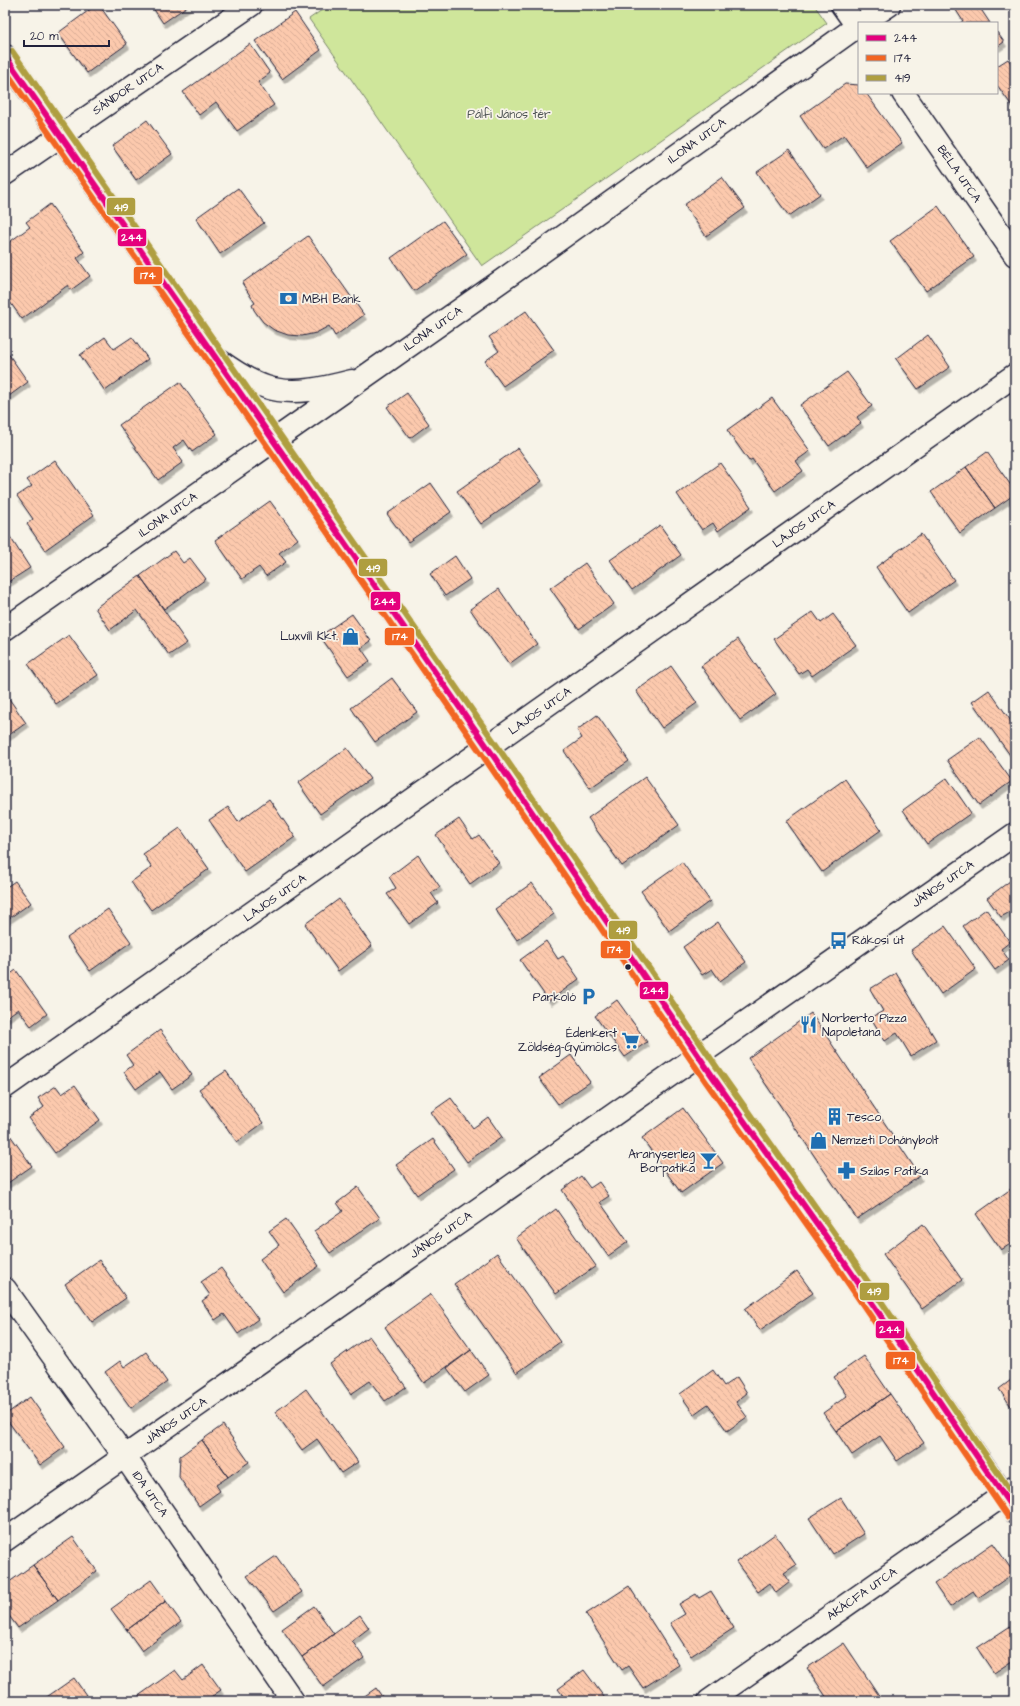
<svg xmlns="http://www.w3.org/2000/svg" width="1020" height="1706" font-family="'Architects Daughter',sans-serif">
  <style>
    .park { fill: #cfe69b; stroke: #78846b }
    .building { fill: url(#building-back-hatch); stroke: #22223b; filter: url(#shadow) }
    .lines { fill: none; stroke-linecap: round; stroke-linejoin: round }
    .minor-casing { stroke: #22223b; stroke-width: 25 }
    .major-casing { stroke: #22223b; stroke-width: 25 }
    .minor { stroke: #f7f3e8; stroke-width: 22 }
    .major { stroke: #f7f3e8; stroke-width: 22 }
    .bus-1-casing { stroke: #f7f3e8; stroke-width: 9 }
    .bus-2-casing { stroke: #f7f3e8; stroke-width: 9 }
    .bus-3-casing { stroke: #f7f3e8; stroke-width: 9 }
    .bus-1 { stroke: #e5007d; stroke-width: 6 }
    .bus-2 { stroke: #f26522; stroke-width: 6 }
    .bus-3 { stroke: #af9e40; stroke-width: 6 }
    .bus-dot { fill: #22223b; stroke: #f7f3e8; stroke-width: 1.5 }
    .labels { text-anchor: middle; dominant-baseline: central; stroke-width: 3.5; stroke-linejoin: round; paint-order: stroke }
    .street-label { font-size: 12px; fill: #22223b; stroke: #f7f3e8 }
    .park-label { font-size: 12px; fill: #4d5353; stroke: #f7f3e8 }
    .poi-label { font-size: 12px; fill: #22223b; stroke: #f7f3e8; text-anchor: start }
    .line-badge { stroke: #f7f3e8; stroke-width: 1.5 }
    .badge-label { font-size: 11px; text-anchor: middle; font-weight: bold; fill: #fff }
  </style>
  <defs>
    <pattern id="building-back-hatch" width="6" height="6" patternUnits="userSpaceOnUse"><rect width="6" height="6" fill="#fcc9ad"/><path d="M-1 5l2 2M0 0l6 6M5-1l2 2" fill="none" stroke="#d8ac96"/></pattern>
    <filter id="shadow"><feDropShadow dx="2.5" dy="4.5" stdDeviation="0" flood-color="#0004"/></filter>
  </defs>
  <rect width="100%" height="100%" fill="#f7f3e8"/>
  <filter id="ink" filterUnits="userSpaceOnUse"><feTurbulence type="fractalNoise" baseFrequency=".025" numOctaves="2"/><feDisplacementMap in="SourceGraphic" scale="8" xChannelSelector="R" yChannelSelector="G"/><feConvolveMatrix kernelMatrix="1 2 1 2 8 2 1 2 1" color-interpolation-filters="sRGB"/></filter>
  <g filter="url(#ink)">
    <!-- park -->
    <path class="park" d="M329 5H814L827 23 482 266 309 19Z"/>
    <!-- building -->
    <path class="building" d="M96 5H99L127 44 87 73 58 33Z
      M151 5H189L163 23Z
      M956 5H978L990 23H960L963 21 954 7Z
      M295 12 321 50 282 79 255 41Z
      M997 32 1004 42 997 47Z
      M250 44 270 73 258 82 274 105 237 131 216 102 199 115 183 92Z
      M1008 59 1015 69V110L997 85V66Z
      M845 84 859 85V93H866L902 143 867 168 844 135 823 149 800 116Z
      M1015 115V127L1010 119Z
      M147 120 172 154 136 180 112 146Z
      M789 150 820 194 789 216 757 172Z
      M722 177 745 208 706 236 684 205Z
      M238 188 264 223 220 254 196 218Z
      M50 204 84 252 77 258 90 276 71 290 68 285 22 319 5 295V239L8 243 30 227 26 222Z
      M938 206 974 257 926 291 890 241Z
      M443 221 467 254 414 291 391 258Z
      M308 236 364 315 335 336 329 326 316 333 302 336 288 335 274 330 263 322 254 310 252 305 255 303 242 283Z
      M526 311 554 350 503 386 485 361 499 351 489 337Z
      M928 335 950 367 918 389 896 359Z
      M105 337 114 349 132 337 148 359 105 391 80 355Z
      M5 349 28 382 5 399Z
      M847 372 872 406 857 417 861 423 829 446 800 405Z
      M180 382 217 434 192 452 184 440 173 448 183 462 158 480 119 425Z
      M407 393 429 424 410 438 387 407Z
      M772 398 810 451 796 461 803 471 775 491 752 459 749 461 727 430Z
      M518 448 542 481 481 524 457 491Z
      M987 452 1015 491V494L995 508 966 467Z
      M55 460 94 515 45 550 27 524 33 519 17 496 32 486 27 480Z
      M720 463 751 507 718 531 713 523 702 530 677 494Z
      M966 467 995 508 960 533 931 492Z
      M431 483 451 512 408 542 387 514Z
      M270 501 298 539 279 553 286 562 266 576 259 567 242 579 215 540Z
      M660 525 681 555 632 590 610 560Z
      M5 529 30 568 5 584Z
      M921 534 954 580 908 613 876 567Z
      M174 551 183 563 190 558 206 579 164 609 140 576Z
      M455 556 470 579 445 596 430 574Z
      M585 563 614 604 579 629 550 588Z
      M140 576 187 643 169 655 137 610 110 630 95 608Z
      M499 589 537 644 509 664 470 609Z
      M813 612 821 623 833 614 856 645 812 676 807 669 799 674 774 639Z
      M352 614 371 641 361 648 370 661 348 676 320 636Z
      M69 635 98 675 56 704 28 664Z
      M738 639 776 694 740 720 701 666Z
      M671 666 697 703 662 728 636 691Z
      M392 678 417 712 375 742 351 708Z
      M989 690 1013 724 1015 722V762L972 702Z
      M5 693 26 723 5 738Z
      M597 715 629 761 590 788 564 751 582 738 577 730Z
      M980 737 1012 781 979 805 947 760Z
      M347 748 370 779 320 814 298 783Z
      M645 777 679 825 622 866 588 818Z
      M947 778 971 813 927 844 903 810Z
      M845 779 881 830 822 872 786 821Z
      M269 799 295 837 245 872 209 820 228 807 238 822Z
      M459 819 473 839 479 835 499 863 470 884 436 835Z
      M180 828 209 869 151 910 131 882 152 867 143 854Z
      M418 855 440 887 431 893 438 903 409 924 387 894 396 888 389 877Z
      M682 862 710 901 669 931 641 891Z
      M1014 878 1015 909 1001 917 987 898Z
      M15 881 31 903 5 921V888Z
      M532 883 554 914 517 940 495 909Z
      M339 899 372 946 338 971 305 924Z
      M108 909 131 942 90 971 67 938Z
      M986 909 1010 942 1001 949 1009 960 995 970 963 926Z
      M718 922 746 962 720 981 712 969 702 975 683 947Z
      M945 926 976 969 941 994 911 950Z
      M546 941 558 959 563 956 579 979 549 1001 520 960Z
      M16 970 47 1014 31 1026 18 1009 5 1018V978Z
      M896 973 936 1040 911 1056 897 1033 885 1041 871 1018 883 1011 870 989Z
      M617 1000 647 1042 625 1057 595 1016Z
      M811 1013 920 1176 857 1219 748 1058Z
      M160 1030 192 1075 172 1089 160 1072 136 1089 124 1072 133 1065 126 1055Z
      M571 1055 590 1082 558 1104 539 1078Z
      M226 1071 263 1123 237 1142 199 1089Z
      M75 1085 100 1120 55 1153 29 1118 44 1107 38 1098 56 1086 62 1094Z
      M451 1098 473 1128 488 1117 502 1137 467 1162 431 1112Z
      M683 1108 723 1163 681 1193 642 1138Z
      M5 1128 32 1166 5 1185Z
      M433 1139 454 1169 417 1195 396 1165Z
      M581 1176 590 1188 599 1182 609 1196 600 1202 628 1242 608 1256 562 1190Z
      M1015 1186V1241L1001 1250 976 1214Z
      M358 1187 380 1218 330 1253 314 1231 343 1211 337 1203Z
      M556 1209 596 1266 556 1294 516 1238Z
      M286 1219 319 1266 283 1292 260 1259 279 1245 269 1231Z
      M923 1224 962 1280 922 1309 883 1254Z
      M497 1253 560 1342 517 1373 454 1284Z
      M99 1260 126 1298 92 1322 65 1284Z
      M221 1268 258 1319 238 1334 224 1314 215 1320 202 1301 210 1295 201 1282Z
      M797 1271 813 1293 760 1330 745 1309Z
      M431 1294 471 1350 424 1383 385 1327Z
      M369 1336 406 1387 385 1401 370 1381 351 1394 330 1364Z
      M471 1350 489 1375 465 1392 447 1368Z
      M146 1352 167 1382 131 1408 105 1372 120 1361 124 1367Z
      M864 1356 890 1394 836 1431 823 1413 847 1396 834 1377Z
      M713 1370 724 1386 737 1377 747 1393 736 1402 747 1417 727 1431 708 1404 694 1414 680 1394Z
      M1015 1377V1412L999 1389Z
      M306 1389 358 1462 341 1473 317 1439 302 1450 275 1412Z
      M890 1394 924 1443 897 1461 880 1436 852 1455 836 1431Z
      M30 1397 65 1447 40 1465 5 1417V1415Z
      M223 1425 249 1462 228 1477 202 1440Z
      M202 1440 228 1477 216 1485 220 1491 199 1506 179 1477 180 1456Z
      M841 1498 864 1534 833 1554 809 1518Z
      M775 1534 796 1565 784 1573 790 1582 776 1593 770 1583 758 1592 736 1562Z
      M73 1537 97 1571 58 1600 33 1565Z
      M993 1543 1014 1573 978 1598 973 1591 950 1607 934 1584Z
      M276 1556 302 1592 274 1611 247 1576Z
      M33 1565 58 1600 18 1628 5 1610V1585Z
      M151 1580 166 1601 127 1630 111 1609Z
      M629 1586 679 1665 643 1688 628 1666 622 1670 586 1614Z
      M711 1591 734 1628 691 1656 670 1623 685 1614 679 1604 696 1594 699 1598Z
      M166 1601 181 1622 142 1651 127 1630Z
      M314 1606 334 1634 302 1657 282 1629Z
      M360 1615 369 1628 352 1641 364 1658 323 1687 302 1657Z
      M1015 1623V1659L994 1673 977 1648Z
      M844 1643 880 1697 875 1701H829L807 1668Z
      M203 1665 221 1690 205 1701H140L137 1697 175 1670 183 1680Z
      M584 1670 607 1701H567L558 1689Z
      M74 1678 86 1695 78 1701H41Z
      M376 1688 385 1701H359V1700Z
      M562 1695 567 1701H553Z"/>
    <g class="lines">
      <defs>
        <path id="minor" d="M842 5 859 29
          M862 23 889 5
          M903 93 1015 255
          M5 174 251 5
          M217 359C232 370 248 381 266 387 293 396 325 388 352 381
          M5 629 504 279 859 25
          M5 1087 1015 375
          M5 1289 125 1457 293 1701
          M5 1540 1015 834
          M709 1701 1015 1487"/>
        <path id="major" d="M5 56 488 748 713 1077 844 1262 1015 1512"/>
      </defs>
      <!-- minor casing -->
      <use href="#minor" class="minor-casing"/>
      <!-- major casing -->
      <use href="#major" class="major-casing"/>
      <!-- minor -->
      <use href="#minor" class="minor"/>
      <!-- major -->
      <use href="#major" class="major"/>
      <defs>
        <path id="bus-1" d="M5 56 488 748 713 1077 844 1262 1015 1512"/>
        <path id="bus-2" d="M5 70 481 753 706 1082 837 1267 1008 1517"/>
        <path id="bus-3" d="M12 51 495 743 720 1072 851 1257 1015 1498"/>
      </defs>
      <!-- bus-1 casing -->
      <use href="#bus-1" class="bus-1-casing"/>
      <!-- bus-2 casing -->
      <use href="#bus-2" class="bus-2-casing"/>
      <!-- bus-3 casing -->
      <use href="#bus-3" class="bus-3-casing"/>
      <!-- bus-1 -->
      <use href="#bus-1" class="bus-1"/>
      <!-- bus-2 -->
      <use href="#bus-2" class="bus-2"/>
      <!-- bus-3 -->
      <use href="#bus-3" class="bus-3"/>
    </g>
  </g>
  <!-- icons -->
  <defs>
    <symbol id="bank-bare" viewBox="-9 -9 18 18"><path d="M-6-4H6V4H-6ZM0-2.3a2.3 2.3 0 1 0 0 4.6a2.3 2.3 0 1 0 0-4.6Z" fill="#1f6fb2" stroke="#f7f3e8" stroke-width="2.5" paint-order="stroke"/></symbol>
    <symbol id="shop-bare" viewBox="-9 -9 18 18"><path d="M-5-2.5h2.3a2.7 3.5 0 0 1 5.4 0H5L5.5 6h-11ZM-1.5-2.5h3a1.5 2.3 0 0 0-3 0Z" fill="#1f6fb2" stroke="#f7f3e8" stroke-width="2.5" paint-order="stroke"/></symbol>
    <symbol id="bus-bare" viewBox="-9 -9 18 18"><path d="M-5-6H5V4H4V6H2V4H-2V6H-4V4H-5ZM-3.5-4V0h7V-4ZM-3.5 1.2v1.5H-2V1.2ZM2 1.2v1.5H3.5V1.2Z" fill="#1f6fb2" stroke="#f7f3e8" stroke-width="2.5" paint-order="stroke"/></symbol>
    <symbol id="parking-bare" viewBox="-9 -9 18 18"><path d="M-3.5-5.5H1a3.5 3.5 0 0 1 0 7H-1V5.5H-3.5ZM-1-3.4V-.6H.8a1.4 1.4 0 0 0 0-2.8Z" fill="#1f6fb2" stroke="#f7f3e8" stroke-width="2.5" paint-order="stroke"/></symbol>
    <symbol id="restaurant-bare" viewBox="-9 -9 18 18"><path d="M-5-6h1v4h1v-4h1v4h1v-4h1v5L-1.5 .5V6h-2V.5L-5-1ZM5-6V6H3V1.5H1.5Q1.5-4 5-6Z" fill="#1f6fb2" stroke="#f7f3e8" stroke-width="2.5" paint-order="stroke"/></symbol>
    <symbol id="supermarket-bare" viewBox="-9 -9 18 18"><path d="M-6-5.5h2.5l.6 2H6L4.5 2H-2.5L-4.4-4H-6ZM-1.5 3.2a1.3 1.3 0 1 0 .1 0ZM3 3.2a1.3 1.3 0 1 0 .1 0Z" fill="#1f6fb2" stroke="#f7f3e8" stroke-width="2.5" paint-order="stroke"/></symbol>
    <symbol id="building-bare" viewBox="-9 -9 18 18"><path d="M-4-6H4V6H1V3H-1V6H-4ZM-2.5-4.3h1.7v1.8h-1.7ZM.8-4.3h1.7v1.8H.8ZM-2.5-1h1.7V.8h-1.7ZM.8-1h1.7V.8H.8Z" fill="#1f6fb2" stroke="#f7f3e8" stroke-width="2.5" paint-order="stroke"/></symbol>
    <symbol id="bar-bare" viewBox="-9 -9 18 18"><path d="M-6-5H6L.8 .8V4.5H3.5V6h-7V4.5H-.8V.8Z" fill="#1f6fb2" stroke="#f7f3e8" stroke-width="2.5" paint-order="stroke"/></symbol>
    <symbol id="pharmacy-bare" viewBox="-9 -9 18 18"><path d="M-2-6h4v4h4v4h-4v4h-4v-4h-4v-4h4Z" fill="#1f6fb2" stroke="#f7f3e8" stroke-width="2.5" paint-order="stroke"/></symbol>
  </defs>
  <g fill-rule="evenodd">
    <use href="#bank-bare" x="276" y="286" width="25" height="25"/>
    <use href="#shop-bare" x="338" y="624" width="25" height="25"/>
    <use href="#bus-bare" x="826" y="928" width="25" height="25"/>
    <use href="#parking-bare" x="576" y="984" width="25" height="25"/>
    <use href="#restaurant-bare" x="796" y="1012" width="25" height="25"/>
    <use href="#supermarket-bare" x="618" y="1028" width="25" height="25"/>
    <use href="#building-bare" x="822" y="1104" width="25" height="25"/>
    <use href="#shop-bare" x="806" y="1128" width="25" height="25"/>
    <use href="#bar-bare" x="696" y="1148" width="25" height="25"/>
    <use href="#pharmacy-bare" x="834" y="1158" width="25" height="25"/>
  </g>
  <!-- markers -->
  <circle class="bus-dot" cx="628" cy="967" r="3.5"/>
  <g class="labels">
    <!-- street labels -->
    <g class="street-label">
      <text transform="translate(128 89) rotate(-34)">SÁNDOR UTCA</text>
      <text transform="translate(697 141) rotate(-36)">ILONA UTCA</text>
      <text transform="translate(959 174) rotate(55)">BÉLA UTCA</text>
      <text transform="translate(433 329) rotate(-35)">ILONA UTCA</text>
      <text transform="translate(168 515) rotate(-35)">ILONA UTCA</text>
      <text transform="translate(804 524) rotate(-35)">LAJOS UTCA</text>
      <text transform="translate(540 711) rotate(-35)">LAJOS UTCA</text>
      <text transform="translate(943 884) rotate(-35)">JÁNOS UTCA</text>
      <text transform="translate(275 898) rotate(-35)">LAJOS UTCA</text>
      <text transform="translate(441 1235) rotate(-35)">JÁNOS UTCA</text>
      <text transform="translate(176 1421) rotate(-35)">JÁNOS UTCA</text>
      <text transform="translate(150 1494) rotate(55)">IDA UTCA</text>
      <text transform="translate(862 1594) rotate(-35)">AKÁCFA UTCA</text>
    </g>
    <!-- park labels -->
    <g class="park-label">
      <text x="509" y="114">Pálfi János tér</text>
    </g>
    <!-- poi labels -->
    <g class="poi-label">
      <text x="302" y="299">MBH Bank</text>
      <text x="338" y="636" text-anchor="end">Luxvill Kkt.</text>
      <text x="852" y="940">Rákosi út</text>
      <text x="576" y="997" text-anchor="end">Parkoló</text>
      <text x="822" y="1018">Norberto Pizza<tspan x="822" dy="14">Napoletana</tspan></text>
      <text x="617" y="1033" text-anchor="end">Édenkert<tspan x="617" dy="14">Zöldség-Gyümölcs</tspan></text>
      <text x="847" y="1117">Tesco</text>
      <text x="832" y="1140">Nemzeti Dohánybolt</text>
      <text x="695" y="1154" text-anchor="end">Aranyserleg<tspan x="695" dy="14">Borpatika</tspan></text>
      <text x="860" y="1171">Szilas Patika</text>
    </g>
  </g>
  <g class="line-badge">
    <rect x="106" y="197" width="30" height="19" rx="4" fill="#af9e40"/>
    <rect x="117" y="228" width="30" height="19" rx="4" fill="#e5007d"/>
    <rect x="133" y="266" width="30" height="19" rx="4" fill="#f26522"/>
    <rect x="358" y="558" width="30" height="19" rx="4" fill="#af9e40"/>
    <rect x="370" y="591" width="31" height="20" rx="4" fill="#e5007d"/>
    <rect x="384" y="627" width="31" height="19" rx="4" fill="#f26522"/>
    <rect x="608" y="920" width="30" height="20" rx="4" fill="#af9e40"/>
    <rect x="600" y="940" width="31" height="19" rx="4" fill="#f26522"/>
    <rect x="639" y="981" width="30" height="19" rx="4" fill="#e5007d"/>
    <rect x="859" y="1282" width="31" height="19" rx="4" fill="#af9e40"/>
    <rect x="875" y="1320" width="30" height="19" rx="4" fill="#e5007d"/>
    <rect x="885" y="1351" width="31" height="19" rx="4" fill="#f26522"/>
  </g>
  <g class="badge-label">
    <text x="121" y="211">419</text>
    <text x="132" y="241">244</text>
    <text x="148" y="279">174</text>
    <text x="373" y="572">419</text>
    <text x="385" y="605">244</text>
    <text x="400" y="640">174</text>
    <text x="623" y="934">419</text>
    <text x="615" y="953">174</text>
    <text x="654" y="994">244</text>
    <text x="874" y="1295">419</text>
    <text x="890" y="1333">244</text>
    <text x="901" y="1364">174</text>
  </g>
  <!-- margin -->
  <rect width="1020" height="1706" fill="none" stroke="#f7f3e8" stroke-width="20"/>
  <rect x="10" y="10" width="1000" height="1686" fill="none" stroke="#22223b" stroke-width="1.5" filter="url(#ink)"/>
  <!-- legend -->
  <rect x="858" y="22" width="140" height="72" fill="#f7f3e8" stroke="#a29fa3"/>
  <rect x="866" y="35" width="20" height="6" fill="#e5007d" stroke="#a29fa3"/>
  <text x="894" y="42" font-size="12" fill="#22223b">244</text>
  <rect x="866" y="55" width="20" height="6" fill="#f26522" stroke="#a29fa3"/>
  <text x="894" y="62" font-size="12" fill="#22223b">174</text>
  <rect x="866" y="75" width="20" height="6" fill="#af9e40" stroke="#a29fa3"/>
  <text x="894" y="82" font-size="12" fill="#22223b">419</text>
  <!-- scale -->
  <path d="M24 40v6h85v-6" fill="none" stroke="#22223b" stroke-width="2"/>
  <text x="30" y="40" font-size="12" fill="#22223b" stroke="#f7f3e8" stroke-width="3" paint-order="stroke">20 m</text>
</svg>
